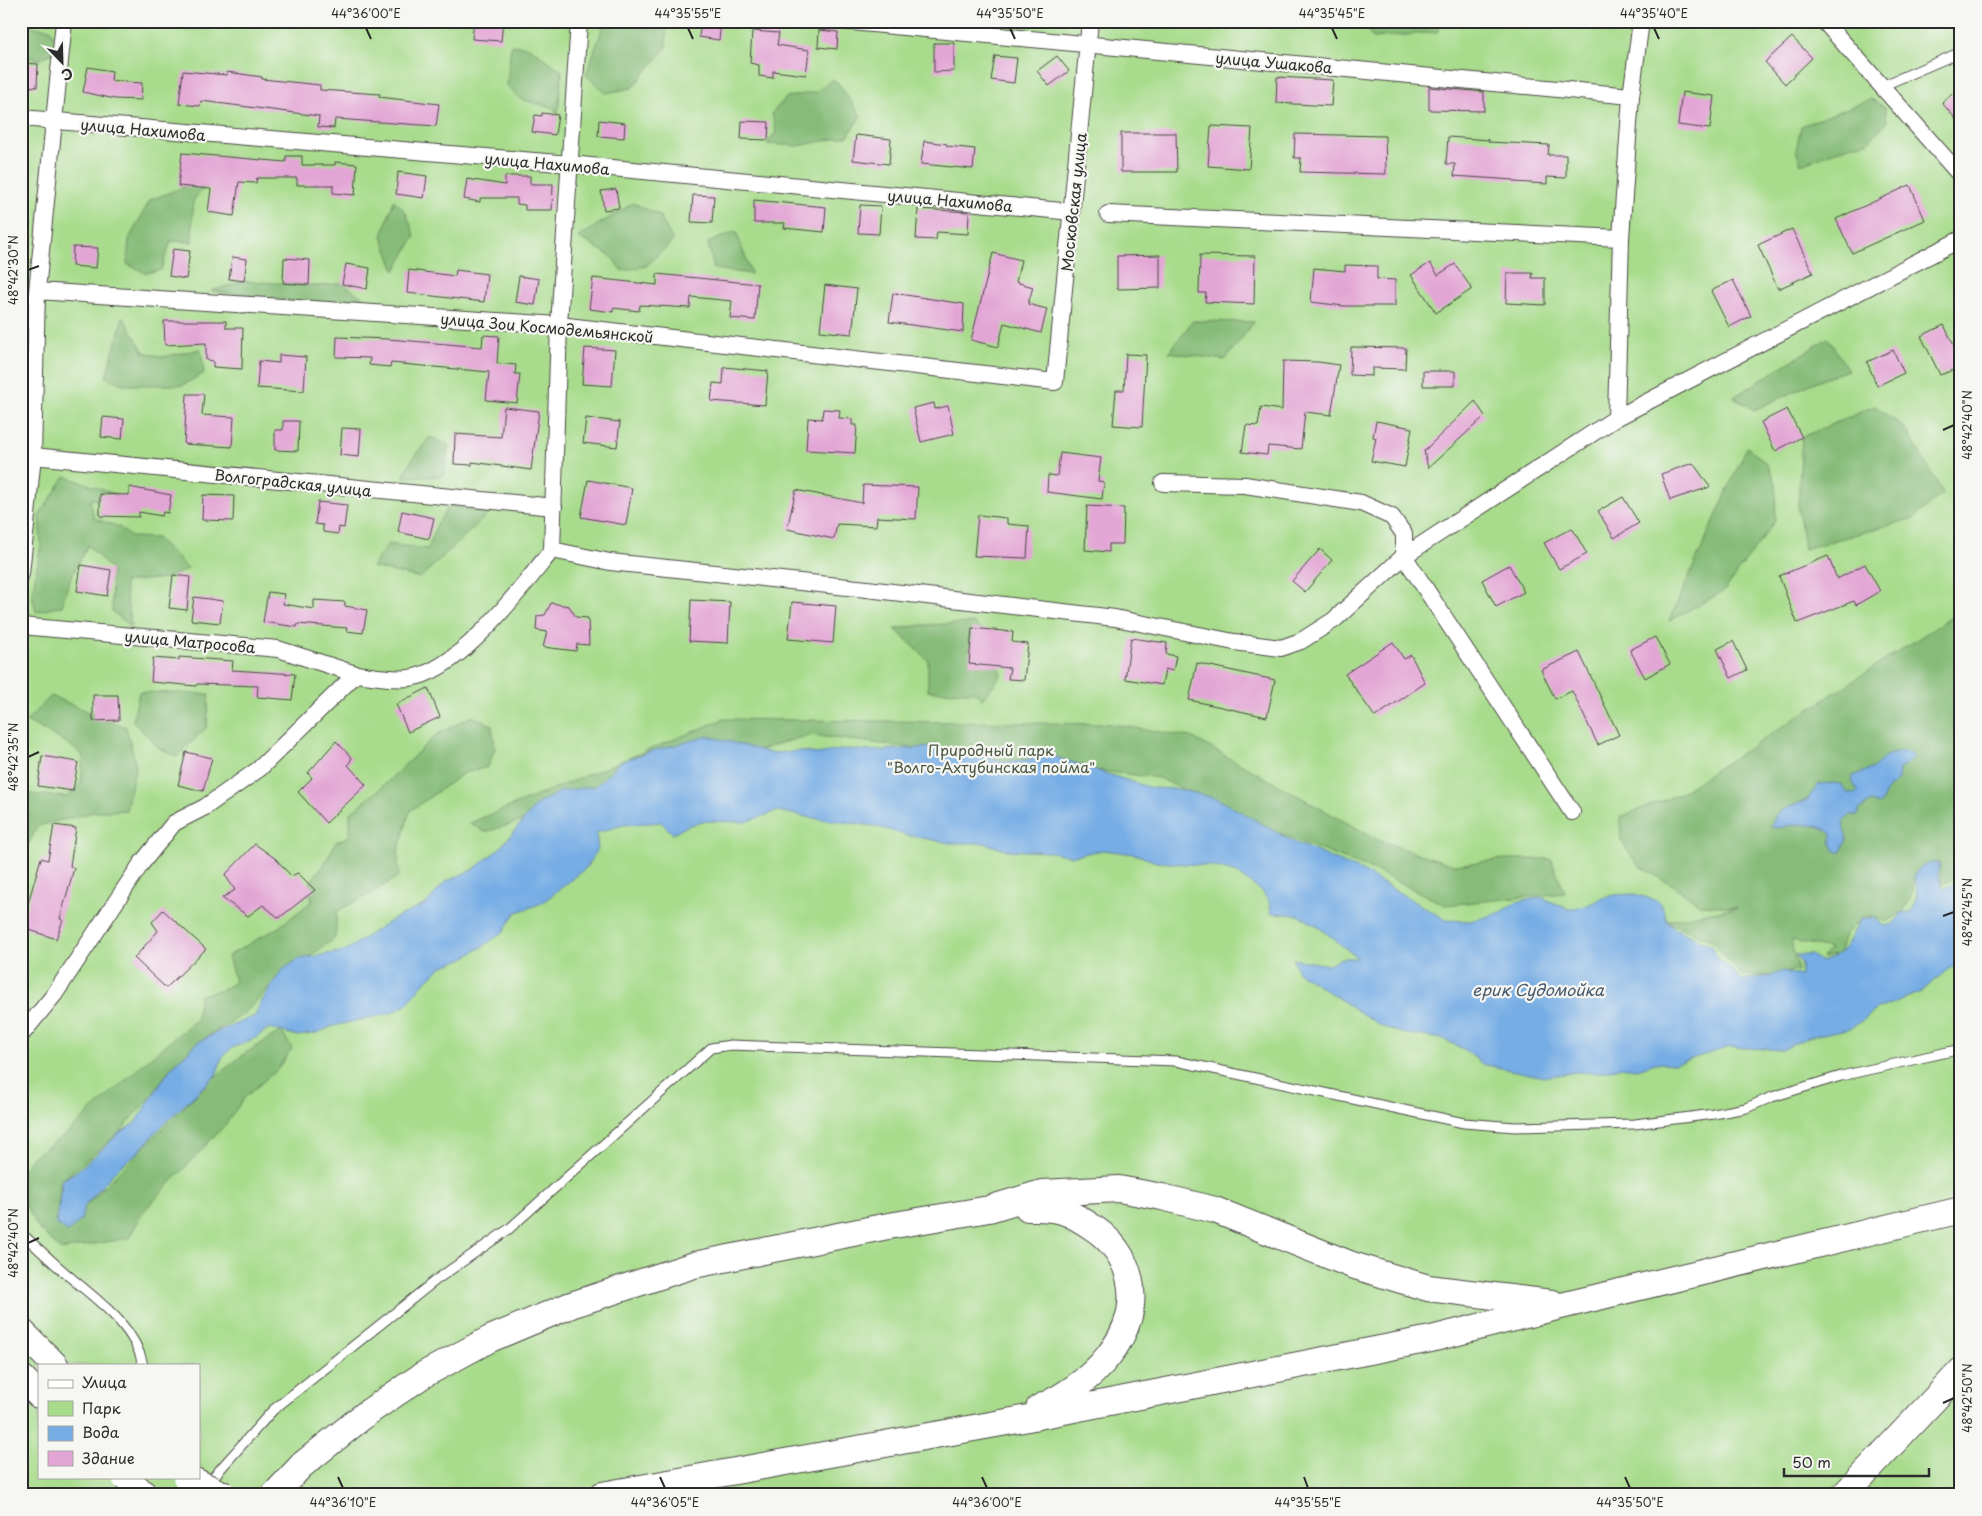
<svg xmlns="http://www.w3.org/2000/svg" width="1982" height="1516" font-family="'Playpen Sans',sans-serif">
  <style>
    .green { fill: #a8dc8c; stroke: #6a845c; fill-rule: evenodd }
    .forest { fill: #86bc78; stroke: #587452 }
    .water { fill: #77ade5; stroke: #516c88 }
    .building { fill: #e3a5d5 }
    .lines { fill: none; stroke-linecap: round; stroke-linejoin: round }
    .service-casing { stroke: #484743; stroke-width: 11 }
    .minor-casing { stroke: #484743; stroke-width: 18 }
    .primary-casing { stroke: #484743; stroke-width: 28 }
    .service { stroke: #fff; stroke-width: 9 }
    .minor { stroke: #fff; stroke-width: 16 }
    .primary { stroke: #fff; stroke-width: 26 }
    .primary-bridge-casing { stroke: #484743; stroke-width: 28; stroke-linecap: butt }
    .primary-bridge { stroke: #fff; stroke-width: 26 }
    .ticks { fill: none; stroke: #2b2b2b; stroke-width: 2 }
    .labels { text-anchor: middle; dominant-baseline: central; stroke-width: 4.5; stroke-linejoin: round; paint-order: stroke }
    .street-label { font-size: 15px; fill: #2b2b2b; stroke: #f6f6f2 }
    .park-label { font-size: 15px; fill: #4a5743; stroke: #f6f6f2 }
    .water-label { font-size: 16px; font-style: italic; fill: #46586c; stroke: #f6f6f2 }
    .neatline { fill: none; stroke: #2b2b2b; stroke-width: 2 }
    .ticks-label { font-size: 12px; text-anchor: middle; fill: #2b2b2b }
  </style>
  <rect width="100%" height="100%" fill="#f6f6f2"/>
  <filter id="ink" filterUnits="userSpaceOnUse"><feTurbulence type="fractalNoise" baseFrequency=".02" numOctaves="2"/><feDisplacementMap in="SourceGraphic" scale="10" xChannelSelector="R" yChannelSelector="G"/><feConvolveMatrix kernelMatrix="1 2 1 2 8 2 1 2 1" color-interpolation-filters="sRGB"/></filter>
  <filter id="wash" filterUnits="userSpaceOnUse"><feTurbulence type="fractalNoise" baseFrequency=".0096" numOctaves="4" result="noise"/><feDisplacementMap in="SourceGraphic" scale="20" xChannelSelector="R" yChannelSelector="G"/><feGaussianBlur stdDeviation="1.12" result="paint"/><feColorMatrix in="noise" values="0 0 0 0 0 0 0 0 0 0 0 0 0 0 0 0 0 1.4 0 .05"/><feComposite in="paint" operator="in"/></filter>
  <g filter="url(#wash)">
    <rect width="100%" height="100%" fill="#eee6ce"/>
    <!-- green -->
    <path class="green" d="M21 21H1961V1495H21ZM39 1365H199V1477H39Z"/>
    <!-- forest -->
    <path class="forest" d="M605 21H667L666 48 632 88 606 93 586 75Z
      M1361 21H1444L1437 32 1373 38Z
      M21 25 50 29 61 49 38 60 21 55Z
      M511 45 529 47 562 71 558 115 554 108 520 99 507 85Z
      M832 79 838 83 861 116 848 136 798 146 767 144 776 132 772 113 787 97 816 92Z
      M1871 99 1885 107 1887 122 1868 142 1852 145 1801 164 1796 150 1801 126Z
      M213 176 193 201 192 242 171 241 161 270 146 273 127 264 129 239 150 200Z
      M394 200 405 211 415 236 395 271 382 236Z
      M633 203 659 215 673 241 646 266 622 271 611 256 578 237Z
      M736 231 751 273V274L714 269 708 243Z
      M244 281 321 286 342 283 372 304 299 302 211 291Z
      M123 317 144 352 163 357 201 349 204 373 183 385H125L106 377Z
      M1193 321 1254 322 1225 360 1169 352Z
      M1828 338 1848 370 1817 381 1754 410 1734 397Z
      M1875 406 1906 429 1943 493 1914 518 1804 549 1798 505 1802 437Z
      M430 437 449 445 443 476 403 477 411 461Z
      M1747 447 1766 463 1776 484 1775 521 1724 591 1669 621Z
      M65 476 117 495 90 500 94 518 119 527 131 537 157 538 188 569 168 578 124 582 131 627 112 611 111 570 88 545 69 581 62 606 36 612 32 594 41 545 39 516Z
      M449 506 489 513 420 578 372 567 388 544 428 549 437 524Z
      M1961 611V806L1956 819 1961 830V874L1942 885 1939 863 1914 875 1913 890 1903 912 1887 921 1866 915 1845 934 1839 954 1822 958 1830 949 1791 940 1798 971 1794 970 1771 976 1741 975 1711 940 1666 921 1737 907 1701 905 1673 885 1639 866 1621 841 1620 817 1677 795Z
      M974 623 996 646 1001 676 982 699 975 692 928 691V660L895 629 922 625Z
      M139 692 209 694 207 727 177 757 159 748 133 721Z
      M51 696 126 727 136 765 126 810 94 812 38 826 21 858V805L30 794 67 797 81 783 83 755 67 743 26 721Z
      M472 716 492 725 495 748 488 767 464 773 410 811 398 853 399 876 367 896 337 911 335 938 273 984 245 1013 197 1043 170 1069 153 1094 118 1134 61 1181 56 1223 84 1207 211 1080 244 1054 281 1031 292 1048 278 1069 245 1097 225 1125 143 1212 129 1238 61 1250 38 1228 21 1197V1173L32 1157 65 1135 144 1063 196 1020 200 995 222 990 235 982 228 956 279 927 312 901 309 884 326 861 336 842 350 836V813L381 788 436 735Z
      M724 719 1111 724 1191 737 1380 841 1454 865 1506 859H1551L1565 893 1445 905 1380 873 1271 830 1159 778 809 735 485 832 470 823Z"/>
    <!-- water -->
    <path class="water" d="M709 736 771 753 800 751 817 754 846 749 869 751 932 747 1008 762 1053 756 1151 788 1178 789 1218 799 1294 842 1362 871 1446 920 1469 921 1483 918 1501 912 1516 902 1541 897 1568 909 1585 906 1610 895 1635 894 1658 901 1664 910 1667 921 1674 928 1711 946 1718 958 1742 980 1771 976 1783 971 1801 976V964L1795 955H1811L1821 962C1849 952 1847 942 1861 919L1874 917 1884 926 1893 924 1903 912 1911 913C1918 899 1918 890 1914 875 1921 864 1927 863 1939 863L1938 875 1943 888 1952 886 1961 875V963L1947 970 1921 992 1875 1010 1852 1028 1808 1037 1782 1050 1730 1047 1674 1064 1656 1063 1637 1069 1619 1067 1598 1073 1576 1072 1544 1077 1482 1064 1464 1049 1443 1039 1401 1033 1381 1026 1298 972 1293 959 1329 965 1341 958H1358L1316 925 1298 915 1271 913 1270 903 1263 893 1237 873 1212 866 1156 862 1135 854 1103 850 1071 856 1051 852 1005 850 985 843H950L905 835 875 826 812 818 778 811 745 822 707 821 687 826 673 834 661 822 623 825 596 833 598 849 586 868 542 903 515 913 503 932 482 947 462 959 441 967 421 986 406 1005 391 1013 333 1026 317 1033 298 1036 269 1028 257 1037 232 1048 223 1056 216 1075 161 1127 137 1153 117 1169 84 1207 81 1220 68 1232 56 1224C57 1209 62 1196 61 1181L78 1170 106 1146 118 1134 135 1123 170 1069 197 1043 221 1030 255 1016 260 1004 282 970 299 959 345 951 393 919 426 904 445 882 474 869 500 848 537 804 561 791 596 786 620 762 652 751Z
      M1905 751 1915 757 1906 765 1899 769 1898 780 1888 788 1880 805 1871 802 1859 810 1858 815H1850L1843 822 1844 830 1847 838 1841 853 1834 850 1831 841 1832 834C1821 825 1809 824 1794 825 1784 825 1784 830 1771 827L1775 816 1782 810 1807 800 1819 784 1833 783 1841 784 1847 793 1855 794 1858 791 1853 783 1852 776 1873 768 1887 755Z"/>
    <g id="blocks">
      <!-- building -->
      <path class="building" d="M474 21H503L501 41 472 39Z
        M701 21 721 22 719 40 699 37Z
        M819 30 838 32 837 49 818 47Z
        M752 31 779 33 777 45 809 50 806 75 773 71V78L759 76V65L750 63Z
        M1792 37 1812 58 1785 84 1765 62Z
        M934 43H954V71L934 72Z
        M995 56 1017 58 1014 83 991 80Z
        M1057 56 1069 71 1049 86 1037 71Z
        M21 63 38 64 37 87 21 86Z
        M88 67 112 71 111 81 142 83 141 100 115 99 83 92Z
        M183 71 227 75V72L262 77V79L320 85V90L380 94 379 97 439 104 436 126 335 119 334 128 318 127 319 116 201 101 200 106 179 104Z
        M1277 77 1333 80 1331 106 1276 103Z
        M1961 86V125L1942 103Z
        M1429 87 1484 92V111L1429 110Z
        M1682 92 1714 96 1710 129 1678 125Z
        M542 113 558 115 555 135 532 132 535 115 542 116Z
        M599 120 625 123 624 138 598 136Z
        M742 121 769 122 768 140 741 139Z
        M1211 126 1252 128 1249 169 1208 166Z
        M1121 133H1176L1177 172H1121Z
        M1295 134 1385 136 1386 174 1300 172 1301 158H1294Z
        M856 135 891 139 889 164 853 160Z
        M1448 137 1489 140 1488 142 1549 145 1548 155H1566V178L1547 177V184L1514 182V180L1454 176 1455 164H1446Z
        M924 141 947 144V146L975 149 973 169 921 164Z
        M182 153 286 162V156H302V165H335V162L357 164 355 195 333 193V185H297V178H257L256 183 239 182 234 216 208 212 211 189 178 186Z
        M398 172 427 176 424 198 396 194Z
        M505 176H530V184H553L552 210H525V205L517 204V198H480V202L464 199 467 179 505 185Z
        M1910 185 1925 220 1852 253 1836 219Z
        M616 189 619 208 604 210 601 191Z
        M693 195 714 196 712 223 691 222Z
        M754 200 826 207 824 232 784 228 785 223H754Z
        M860 205 881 206 879 234 858 233Z
        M918 209 969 212 968 234 937 232 936 240 916 239Z
        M1792 229 1813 273 1778 289 1758 245Z
        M73 247 98 248 96 268 72 266Z
        M173 249 190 251 186 279 169 276Z
        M993 253 1021 260 1016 282 1033 287 1028 304 1047 309 1041 333 1004 323 998 347 971 340Z
        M1160 255V288L1117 289V256Z
        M1200 255 1255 256 1254 304 1205 302 1206 293H1199Z
        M232 257 247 259 244 281 229 279Z
        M284 258 310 260 309 285 283 283Z
        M1430 263 1438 275 1455 264 1472 289 1436 313 1411 275Z
        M346 264 370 268 367 289 342 284Z
        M1345 265 1377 266V279L1395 280V306H1344L1311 302 1314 268 1345 271Z
        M409 270 455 276 456 270 487 274 484 302 407 293Z
        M1507 273H1533L1532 278H1545V305L1506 303Z
        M657 274 758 284 755 320 730 318 732 301 691 297 690 308 640 305 639 311 613 308V312L589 309 593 278 657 285Z
        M519 276 539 279 535 305 515 302Z
        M1733 280 1751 316 1729 327 1711 291Z
        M825 285 857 289 852 334 820 331Z
        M893 293 964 304 963 332 889 322Z
        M164 321H226V328H243L242 369 213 367V361L206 360V343L165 345Z
        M1944 325 1961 360V367L1940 375 1921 336Z
        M483 335 499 336 497 363 516 365 515 374H520L517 403 486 400 489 372 391 363 390 367 369 365 370 358 336 357 337 337 388 339 482 347Z
        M1351 347 1406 348 1405 369 1372 368V376L1350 375Z
        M585 348 615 350 612 386 582 384Z
        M1893 350 1904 373 1877 386 1867 362Z
        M1126 354 1146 355 1142 427 1113 425 1116 390H1124Z
        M279 355 306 357 304 391 257 388 259 361 279 363Z
        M1283 361 1318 362 1339 365 1331 415 1305 412 1301 449 1268 446 1267 455 1242 452 1246 425 1258 426 1261 407 1282 410Z
        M724 367 768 371 765 405 711 401 713 383 723 384Z
        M1423 371H1455V386H1423Z
        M187 394H204L202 415 234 417 232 447 184 444Z
        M1475 401 1485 416 1428 468 1424 451Z
        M934 403 935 409 948 406 954 434 921 442 913 408Z
        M504 407 539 411 531 470 472 462V465L454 464 455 434 501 437Z
        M823 409 840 410 839 418 852 419V425H857L855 453 806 450 808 418 822 419Z
        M1787 409 1802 437 1775 451 1761 422Z
        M103 417 124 419 122 439 101 437Z
        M586 418 620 422 617 447 583 443Z
        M283 421H299L298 451 275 450V430H283Z
        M1376 421 1412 428 1405 467 1371 461 1376 438 1373 437Z
        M342 428 361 429 359 457 340 455Z
        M1060 453 1101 458 1098 481 1104 482 1102 499 1047 492 1048 475 1057 476Z
        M1693 463 1710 487 1670 500 1661 474Z
        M588 480 632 488 626 525 581 517Z
        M863 485 918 487 916 519 877 517 876 526 837 524 834 539 787 529 796 490 862 503Z
        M129 487 171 495 168 513 163 512 162 516 139 512V517L100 516V494L129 495Z
        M203 495 234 496 233 521 202 520Z
        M1623 497 1639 523 1614 538 1598 511Z
        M318 502 347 505 344 528 339 527 338 534 323 532V525L315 524Z
        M1087 506 1124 508 1123 544H1109V552L1085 550Z
        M402 511 434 518 429 539 398 532Z
        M978 515 1007 518V524L1029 526 1027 558 974 556Z
        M1572 528 1587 554 1559 569 1544 543Z
        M1320 549 1332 560 1305 592 1292 581Z
        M1828 556 1837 579 1865 564 1880 591 1856 605 1854 601 1797 623 1779 576Z
        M81 565 111 570 107 596 77 591Z
        M1509 565 1524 592 1496 607 1482 580Z
        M173 575 190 577 187 610 169 608Z
        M268 592 284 594 283 604 314 609V600L345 602V606L367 610 363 633 346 631 347 628 298 624 297 627 263 622Z
        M194 597 223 601 220 623 191 620Z
        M691 600 730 602 728 643 689 641Z
        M792 602 836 606 833 643 788 639Z
        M551 603 569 606 576 617 588 618 589 645 577 644 576 651 543 647 547 632 536 630 537 616 545 615Z
        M972 628 1013 632 1012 642 1028 644 1024 680 1008 679 1010 668 969 664Z
        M1655 637 1670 664 1645 678 1630 650Z
        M1131 638 1167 643 1166 654 1176 656 1173 671 1165 669 1162 685 1125 679Z
        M1733 641 1747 670 1731 678 1717 649Z
        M1393 642 1404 659 1411 655 1425 683 1375 717 1345 674Z
        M1579 652 1619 735 1598 745 1572 691 1555 699 1541 670Z
        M179 657 233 661 232 670 295 674 292 700 257 697 258 686 197 684 196 686 151 682 153 658 179 660Z
        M1197 663 1275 680 1267 717 1189 700Z
        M428 688 440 717 408 732 396 704Z
        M93 695H118L119 720 93 721Z
        M336 741 352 758 348 765 366 785 326 823 298 792 312 778 308 773Z
        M186 752 212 758 203 791 178 785Z
        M42 756 78 762 73 791 38 786Z
        M54 825 76 828 70 866 74 868 60 919 63 920 56 939 21 927V908L26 910 41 858 48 860Z
        M255 844 276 859 291 876 298 873 315 890 279 918 263 905 248 916 222 898 235 890 225 875Z
        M163 910 206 949 166 988 134 958 158 931 152 922Z"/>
    </g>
  </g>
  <g filter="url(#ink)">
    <use href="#blocks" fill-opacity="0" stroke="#484743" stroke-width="1"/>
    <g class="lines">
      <defs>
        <path id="service" d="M1882 86 1961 52
          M21 1233C38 1248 53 1263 70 1277 98 1301 135 1326 143 1365
          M207 1484 273 1410 436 1280 509 1229 711 1048 731 1045 1176 1061 1464 1123 1515 1127 1635 1124 1714 1114 1746 1108 1772 1097 1841 1076 1961 1049"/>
        <path id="minor" d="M841 21 1631 96 1641 21
          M1824 21 1961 176
          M21 118 570 164 1072 212
          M1108 214 1621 238
          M37 291 559 325 1055 382 1090 21
          M1616 418 1961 239
          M33 456 554 507
          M1163 483 1245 485 1361 503 1392 517 1404 534V556L1572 812
          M552 550 559 325 579 21
          M21 574 33 456 37 291 64 21
          M21 626 278 649 356 674
          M21 1035 54 995 141 864 174 823 205 807 259 769 356 674C373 676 392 680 409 678 460 672 521 588 552 550L610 562 867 589 1115 618 1234 642 1281 648 1301 641 1334 620 1404 556 1616 418 1621 238 1631 96"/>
        <path id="primary" d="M1028 1208C1059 1207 1069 1211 1095 1229 1112 1241 1124 1257 1129 1277 1144 1335 1088 1387 1039 1408
          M21 1331 55 1365
          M21 1377 39 1395
          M274 1495 302 1465 367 1413 423 1375 490 1339 571 1305 694 1265 883 1227 989 1209 1042 1193 1119 1189 1162 1197 1215 1210 1352 1265 1428 1288 1552 1303
          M602 1495 1007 1422 1431 1339 1565 1305 1961 1210
          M1844 1495 1961 1371"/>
      </defs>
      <!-- service casing -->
      <use href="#service" class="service-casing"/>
      <!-- minor casing -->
      <use href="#minor" class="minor-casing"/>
      <!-- primary casing -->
      <use href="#primary" class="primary-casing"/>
      <!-- service -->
      <use href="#service" class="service"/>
      <!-- minor -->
      <use href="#minor" class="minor"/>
      <!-- primary -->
      <use href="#primary" class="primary"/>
      <defs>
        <path id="primary-bridge" d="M125 1477 145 1495
          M186 1477 224 1495"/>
      </defs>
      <!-- primary-bridge casing -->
      <use href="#primary-bridge" class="primary-bridge-casing"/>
      <!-- primary-bridge -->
      <use href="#primary-bridge" class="primary-bridge"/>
    </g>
  </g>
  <!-- ticks -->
  <path class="ticks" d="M366 28 371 39M688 28 693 39M1010 28 1015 39M1332 28 1337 39M1654 28 1659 39M28 270 39 266M1943 430 1954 425M28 757 39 752M1943 916 1954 912M28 1243 39 1238M1943 1403 1954 1398M338 1477 343 1488M660 1477 665 1488M982 1477 987 1488M1304 1477 1308 1488M1625 1477 1630 1488"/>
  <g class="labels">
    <!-- street labels -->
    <g class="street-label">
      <text transform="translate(1274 62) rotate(5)">улица Ушакова</text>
      <text transform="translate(143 129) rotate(5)">улица Нахимова</text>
      <text transform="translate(547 163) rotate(5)">улица Нахимова</text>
      <text transform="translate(950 200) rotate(5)">улица Нахимова</text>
      <text transform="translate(1073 202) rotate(-84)">Московская улица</text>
      <text transform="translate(547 327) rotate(5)">улица Зои Космодемьянской</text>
      <text transform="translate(293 482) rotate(6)">Волгоградская улица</text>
      <text transform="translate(190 641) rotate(5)">улица Матросова</text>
    </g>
    <!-- park labels -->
    <g class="park-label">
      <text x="991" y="749">Природный парк<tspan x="991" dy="17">"Волго-Ахтубинская пойма"</tspan></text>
    </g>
    <!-- water labels -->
    <g class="water-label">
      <text x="1538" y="989">ерик Судомойка</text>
    </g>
  </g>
  <!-- margin -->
  <rect width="1982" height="1516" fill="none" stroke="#f6f6f2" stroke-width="55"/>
  <!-- legend -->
  <rect x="38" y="1364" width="162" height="115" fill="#f6f6f2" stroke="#a5a5a2"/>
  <rect x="48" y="1380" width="25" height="8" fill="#ffffff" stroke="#a5a5a2"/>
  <text x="82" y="1388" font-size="15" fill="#2b2b2b">Улица</text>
  <rect x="48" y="1401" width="25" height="15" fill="#a8dc8c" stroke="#a5a5a2"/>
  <text x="82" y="1414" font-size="15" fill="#2b2b2b">Парк</text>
  <rect x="48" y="1426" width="25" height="15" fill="#77ade5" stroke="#a5a5a2"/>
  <text x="82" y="1438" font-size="15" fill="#2b2b2b">Вода</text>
  <rect x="48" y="1451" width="25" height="15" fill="#e3a5d5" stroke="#a5a5a2"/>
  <text x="82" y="1464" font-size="15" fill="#2b2b2b">Здание</text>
  <!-- north arrow -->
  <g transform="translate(62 62) rotate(157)" stroke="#f6f6f2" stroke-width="4" paint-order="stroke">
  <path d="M0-4L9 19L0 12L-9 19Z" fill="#2b2b2b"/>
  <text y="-8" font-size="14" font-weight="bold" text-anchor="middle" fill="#2b2b2b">С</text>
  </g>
  <!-- scale -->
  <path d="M1784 1468v8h145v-8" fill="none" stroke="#2b2b2b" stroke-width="2.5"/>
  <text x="1792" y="1468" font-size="15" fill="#2b2b2b" stroke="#f6f6f2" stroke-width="4" paint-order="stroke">50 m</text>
  <rect x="28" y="28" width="1926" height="1460" class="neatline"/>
  <g class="ticks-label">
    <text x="366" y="18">44°36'00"E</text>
    <text x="688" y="18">44°35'55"E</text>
    <text x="1010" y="18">44°35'50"E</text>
    <text x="1332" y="18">44°35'45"E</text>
    <text x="1654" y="18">44°35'40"E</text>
    <text transform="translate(14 270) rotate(-90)" y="4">48°42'30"N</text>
    <text transform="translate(1968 425) rotate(-90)" y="4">48°42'40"N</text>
    <text transform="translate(14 757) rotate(-90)" y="4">48°42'35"N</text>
    <text transform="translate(1968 912) rotate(-90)" y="4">48°42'45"N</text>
    <text transform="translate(14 1243) rotate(-90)" y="4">48°42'40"N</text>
    <text transform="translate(1968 1398) rotate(-90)" y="4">48°42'50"N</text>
    <text x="343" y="1507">44°36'10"E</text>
    <text x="665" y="1507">44°36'05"E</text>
    <text x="987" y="1507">44°36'00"E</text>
    <text x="1308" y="1507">44°35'55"E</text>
    <text x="1630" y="1507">44°35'50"E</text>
  </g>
</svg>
